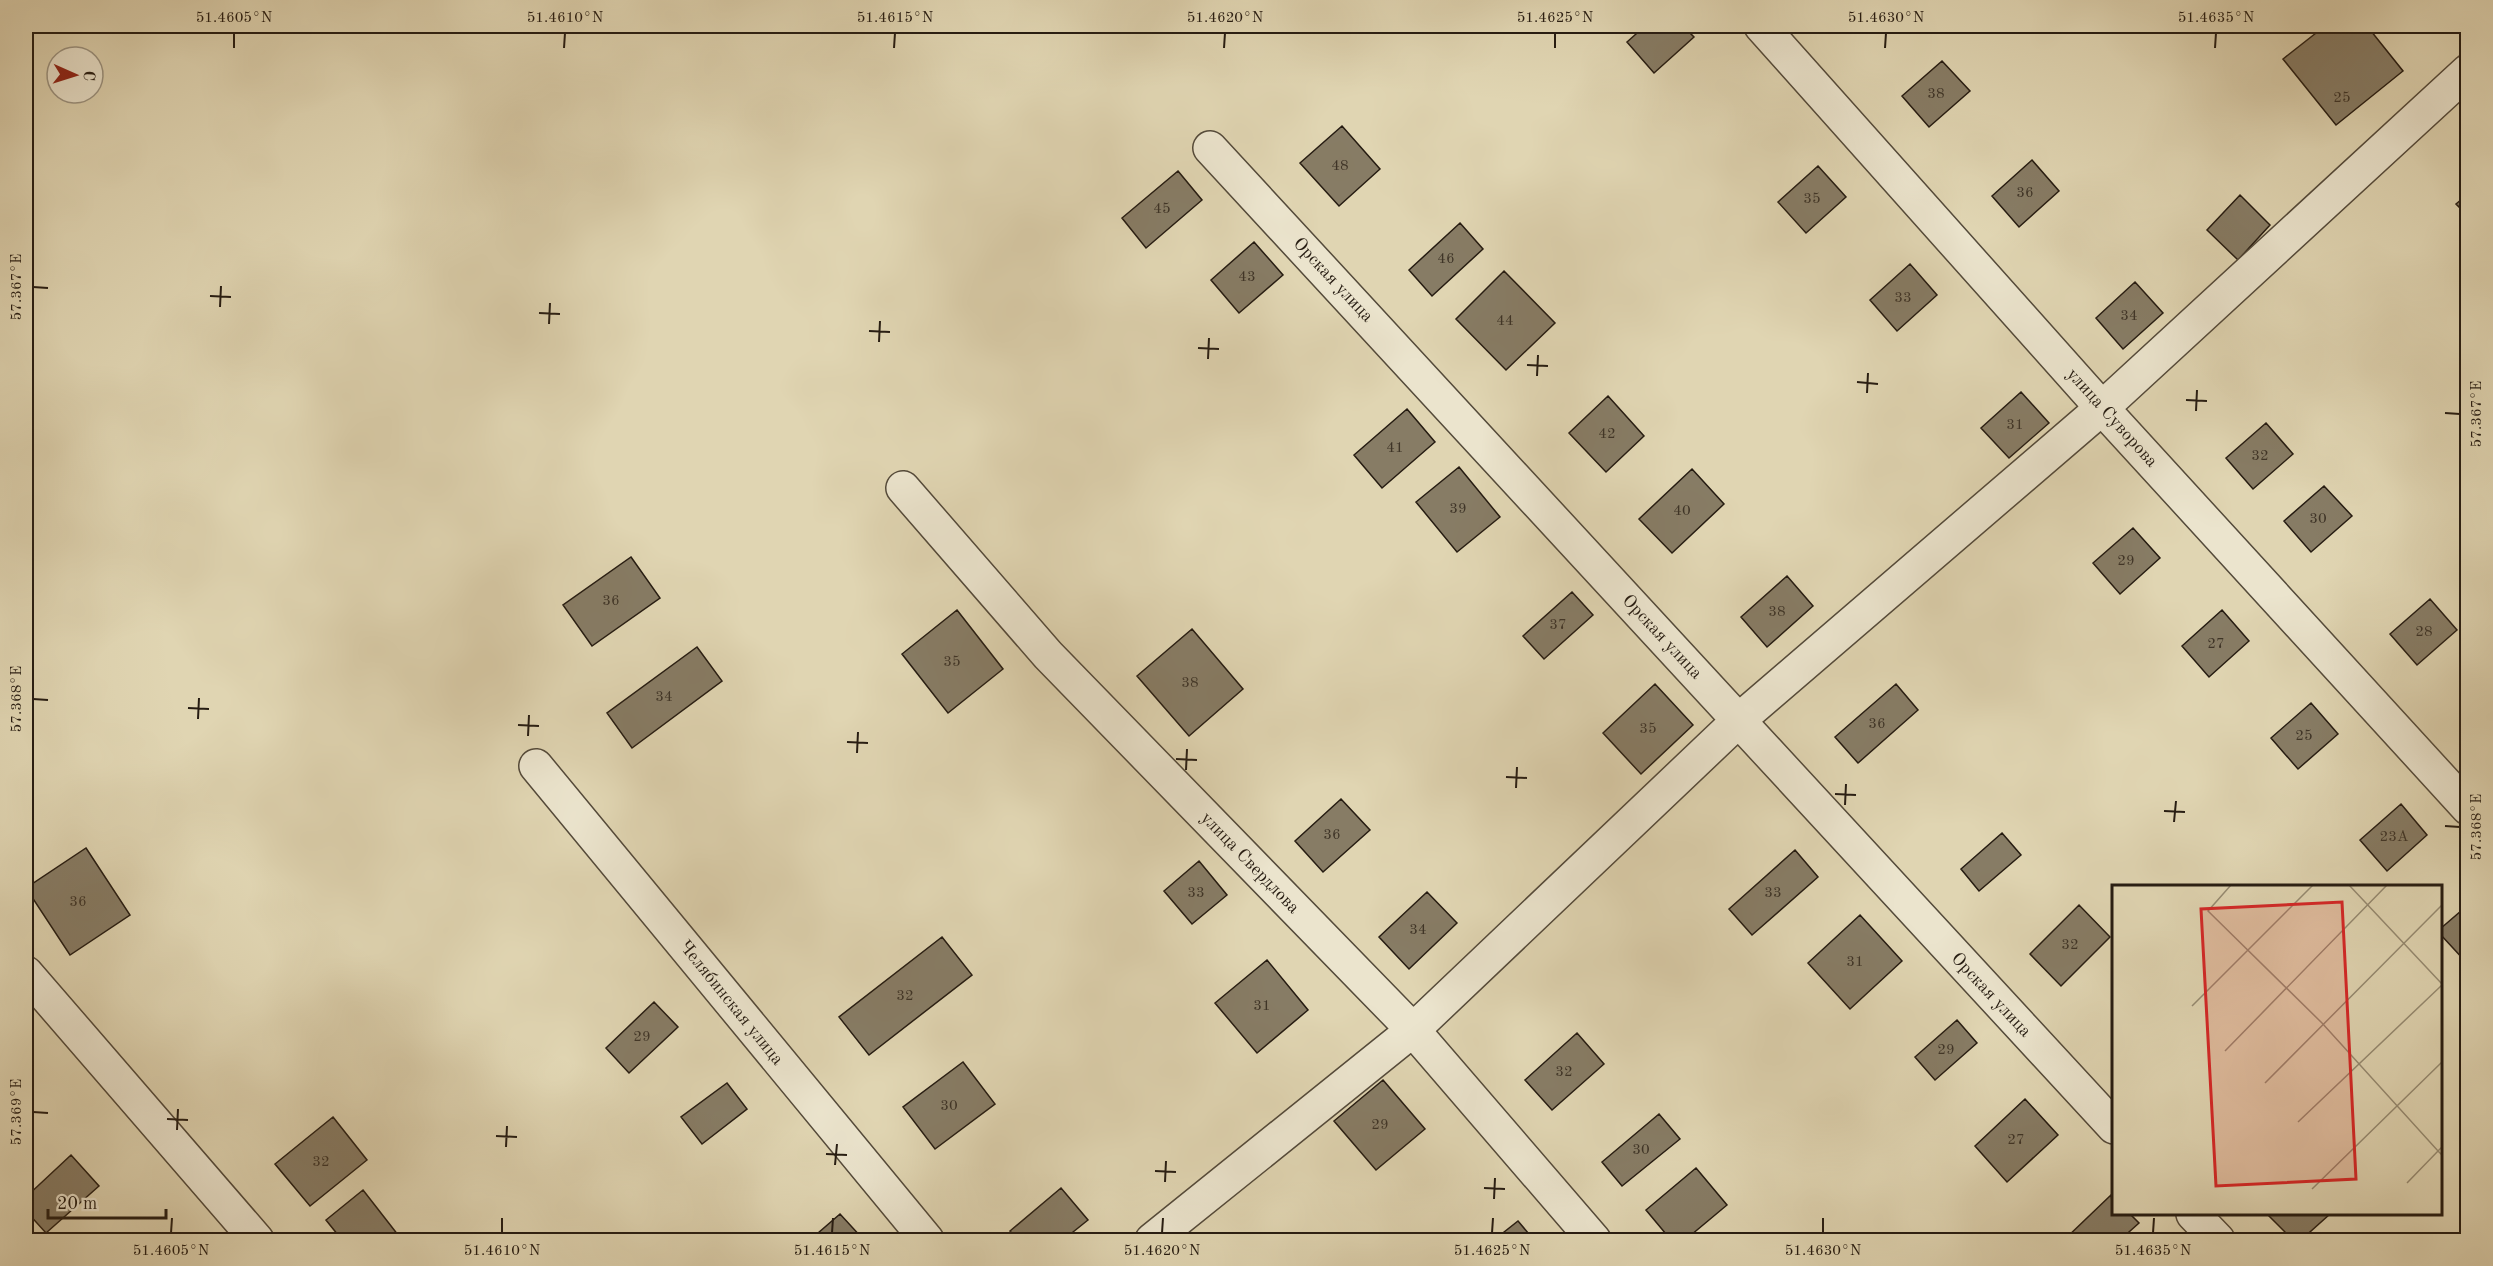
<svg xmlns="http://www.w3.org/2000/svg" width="2493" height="1266" font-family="'Old Standard TT',serif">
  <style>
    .building { fill: #877c65; stroke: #261c12; stroke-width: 1.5 }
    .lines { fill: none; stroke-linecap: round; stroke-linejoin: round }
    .minor-casing { stroke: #544a3a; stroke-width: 36 }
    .minor { stroke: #ebe4cd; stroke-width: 33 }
    .ticks { fill: none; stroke: #261c12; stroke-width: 2 }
    .labels { text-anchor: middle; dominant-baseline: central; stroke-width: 4.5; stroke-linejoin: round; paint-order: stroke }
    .number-label { font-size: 15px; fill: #3e3427 }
    .street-label { font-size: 18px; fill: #261c12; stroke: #ebe4cd }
    .inset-road { fill: none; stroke: #968b72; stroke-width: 1.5 }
    .view { fill: #d62828; fill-opacity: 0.15; stroke: #d62828; stroke-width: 3 }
    .inset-edge { fill: none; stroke: #261c12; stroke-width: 3 }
    .neatline { fill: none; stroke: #261c12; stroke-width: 2 }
    .ticks-label { font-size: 15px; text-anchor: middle; fill: #261c12 }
  </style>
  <rect width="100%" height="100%" fill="#e0d5b2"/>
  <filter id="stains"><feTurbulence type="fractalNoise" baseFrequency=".00333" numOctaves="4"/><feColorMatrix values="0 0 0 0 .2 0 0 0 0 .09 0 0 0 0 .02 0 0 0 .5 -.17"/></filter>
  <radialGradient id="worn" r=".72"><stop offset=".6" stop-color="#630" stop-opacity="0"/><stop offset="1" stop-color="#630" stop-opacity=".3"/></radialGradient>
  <!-- building -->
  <path class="building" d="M1645 26H1683L1694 37 1654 73 1627 42Z
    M2325 26H2367L2403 71 2336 125 2283 59Z
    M1942 61 1970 91 1929 127 1902 96Z
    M1342 126 1380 169 1339 206 1300 163Z
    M2032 160 2059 191 2019 227 1992 196Z
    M1818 166 1846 197 1806 233 1778 202Z
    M1178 171 1202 200 1146 248 1122 218Z
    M2468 194V216L2456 204Z
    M2240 195 2270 225 2238 260 2207 230Z
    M1460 223 1483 249 1432 296 1409 270Z
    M1254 242 1283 275 1239 313 1211 280Z
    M1910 264 1937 295 1897 331 1870 300Z
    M1504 271 1555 323 1506 370 1456 319Z
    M2135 282 2163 313 2123 349 2096 318Z
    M2021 392 2049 423 2009 458 1981 428Z
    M1608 396 1644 436 1606 472 1569 433Z
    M1407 409 1435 442 1382 488 1354 455Z
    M2266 423 2293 454 2253 489 2226 458Z
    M1459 467 1500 517 1457 552 1416 502Z
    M1692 469 1724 504 1672 553 1639 519Z
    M2324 486 2352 516 2311 552 2284 521Z
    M2133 528 2160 558 2120 594 2093 563Z
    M631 557 660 598 592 646 563 605Z
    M1787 576 1813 606 1767 647 1741 617Z
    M1572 592 1593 615 1544 659 1523 636Z
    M2430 599 2457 630 2417 665 2390 634Z
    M957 610 1003 669 948 713 902 654Z
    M2222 610 2249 641 2209 677 2182 646Z
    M1192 629 1243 689 1189 736 1137 676Z
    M697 647 722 681 632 748 607 713Z
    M1655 684 1693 725 1641 774 1603 733Z
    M1896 684 1918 710 1858 763 1835 737Z
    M2311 703 2338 734 2298 769 2271 738Z
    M1341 799 1370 830 1323 872 1295 841Z
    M2401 804 2427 835 2387 871 2360 840Z
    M2002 833 2021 855 1979 891 1961 869Z
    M86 848 130 915 70 955 26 888Z
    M1795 850 1818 877 1752 935 1729 909Z
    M1199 861 1227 895 1192 924 1164 891Z
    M1427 892 1457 923 1409 969 1379 937Z
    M2079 905 2110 937 2061 986 2030 954Z
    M2468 905V961L2466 962 2440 934V929Z
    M1860 915 1902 961 1850 1009 1808 963Z
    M942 937 972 975 869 1055 839 1017Z
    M1267 960 1308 1010 1257 1053 1215 1003Z
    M654 1002 678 1027 629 1073 606 1048Z
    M1957 1020 1977 1043 1935 1080 1915 1057Z
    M1577 1033 1604 1064 1552 1110 1525 1080Z
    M963 1062 995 1104 935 1149 903 1107Z
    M1383 1080 1425 1129 1376 1170 1334 1121Z
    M727 1083 747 1109 702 1144 681 1117Z
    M2025 1099 2058 1135 2007 1182 1975 1146Z
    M1659 1114 1680 1139 1622 1186 1602 1162Z
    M333 1117 367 1160 310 1206 275 1164Z
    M71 1155 99 1186 46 1233 26 1211V1197Z
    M1696 1168 1727 1205 1685 1240H1671L1646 1210Z
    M1061 1188 1088 1220 1063 1240H1019L1010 1231Z
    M363 1190 402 1240H342L326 1220Z
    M2111 1195 2114 1214H2130L2139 1223 2120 1240H2064Z
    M840 1214 863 1239 810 1240Z
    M2267 1214H2330L2301 1240H2293Z
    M1518 1221 1534 1240H1494Z
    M2410 1233 2418 1240H2403Z"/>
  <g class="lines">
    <defs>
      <path id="minor" d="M1761 26 2102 408 2468 808
        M1210 148 2114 1127
        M903 488 1048 655 1413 1030 1594 1240
        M536 766 927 1240
        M26 973 257 1240
        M2193 1214 2218 1240
        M1152 1240 1413 1030 1739 720 2102 408 2468 71"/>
    </defs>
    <!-- minor casing -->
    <use href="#minor" class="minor-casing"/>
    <!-- minor -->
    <use href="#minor" class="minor"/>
  </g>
  <!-- ticks -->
  <path class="ticks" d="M234 48V33M564 48 565 33M894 48 895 33M1224 48 1225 33M1555 48V33M1885 48 1886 33M2215 48 2216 33M33 287 48 288M210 296 231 297M220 307 221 286M539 313 560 314M549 324 550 303M869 331 890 332M879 342 880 321M1198 348 1219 349M1208 359 1209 338M1527 365 1548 366M1537 376 1538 355M1857 382 1878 384M1867 393 1868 373M2186 400 2207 401M2196 411 2197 390M2445 413 2460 414M33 699 48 700M188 708 209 709M198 719 199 698M518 725 539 726M528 736 529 715M847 742 868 743M857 753 858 732M1176 759 1197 760M1186 770 1187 749M1506 777 1527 778M1516 788 1517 767M1835 794 1856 795M1845 805 1846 784M2164 811 2185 812M2174 822 2176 801M2445 826 2460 827M33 1112 48 1113M167 1119 188 1120M177 1130 178 1109M496 1136 517 1137M506 1147 507 1126M826 1154 847 1155M835 1165 837 1144M1155 1171 1176 1172M1165 1182 1166 1161M1484 1188 1505 1189M1494 1199 1495 1178M171 1233 172 1218M502 1233V1218M832 1233 833 1218M1162 1233 1163 1218M1492 1233 1493 1218M1823 1233V1218M2153 1233 2154 1218"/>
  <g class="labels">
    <!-- number labels -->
    <g class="number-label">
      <text x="1936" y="94">38</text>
      <text x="2342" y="98">25</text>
      <text x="1340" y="166">48</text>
      <text x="2025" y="193">36</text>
      <text x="1812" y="199">35</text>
      <text x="1162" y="209">45</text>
      <text x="1446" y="259">46</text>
      <text x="1247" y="277">43</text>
      <text x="1903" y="298">33</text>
      <text x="2129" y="316">34</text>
      <text x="1505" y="321">44</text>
      <text x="2015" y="425">31</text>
      <text x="1607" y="434">42</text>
      <text x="1395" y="448">41</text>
      <text x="2260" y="456">32</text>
      <text x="1458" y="509">39</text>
      <text x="1682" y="511">40</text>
      <text x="2318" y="519">30</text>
      <text x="2126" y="561">29</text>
      <text x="611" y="601">36</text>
      <text x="1777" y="612">38</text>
      <text x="1558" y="625">37</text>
      <text x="2424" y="632">28</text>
      <text x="2216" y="644">27</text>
      <text x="952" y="662">35</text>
      <text x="1190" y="683">38</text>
      <text x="664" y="697">34</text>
      <text x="1877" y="724">36</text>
      <text x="1648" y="729">35</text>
      <text x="2304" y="736">25</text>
      <text x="1332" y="835">36</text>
      <text x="2394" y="837">23А</text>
      <text x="1196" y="893">33</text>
      <text x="1773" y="893">33</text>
      <text x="78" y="902">36</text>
      <text x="1418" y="930">34</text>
      <text x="2070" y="945">32</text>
      <text x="1855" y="962">31</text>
      <text x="905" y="996">32</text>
      <text x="1262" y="1006">31</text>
      <text x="642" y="1037">29</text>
      <text x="1946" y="1050">29</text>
      <text x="1564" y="1072">32</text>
      <text x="949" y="1106">30</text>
      <text x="1380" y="1125">29</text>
      <text x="2016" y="1140">27</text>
      <text x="1641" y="1150">30</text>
      <text x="321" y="1162">32</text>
    </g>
    <!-- street labels -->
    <g class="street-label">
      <text transform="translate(1333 280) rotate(47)">Орская улица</text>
      <text transform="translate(2112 418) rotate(48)">улица Суворова</text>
      <text transform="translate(1662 637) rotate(47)">Орская улица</text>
      <text transform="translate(1250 863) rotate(46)">улица Свердлова</text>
      <text transform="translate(1991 995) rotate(47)">Орская улица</text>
      <text transform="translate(731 1003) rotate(51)">Челябинская улица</text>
    </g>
  </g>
  <!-- overview -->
  <g transform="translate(2112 885)">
    <rect width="330" height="330" fill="#e0d5b2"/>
    <path class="inset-road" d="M119 0 96 26 210 138 326 266 330 262M237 0 330 99M80 121 201 0M113 166 275 0M153 198 330 20M186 237 330 100M295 298 326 266 330 270M200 304 330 177"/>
    <path class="view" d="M230 17 244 294 104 301 89 24Z"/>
    <rect width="330" height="330" class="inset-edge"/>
  </g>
  <!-- margin -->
  <rect width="2493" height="1266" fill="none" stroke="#e0d5b2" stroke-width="66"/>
  <!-- north arrow -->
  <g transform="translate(75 75) rotate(93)"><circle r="28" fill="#ebe4cd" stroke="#9c9482" stroke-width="1.5"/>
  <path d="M0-4.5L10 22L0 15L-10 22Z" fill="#8f2418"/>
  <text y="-9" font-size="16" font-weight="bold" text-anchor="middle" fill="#261c12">С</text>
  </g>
  <!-- scale -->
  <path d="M48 1209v9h118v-9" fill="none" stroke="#261c12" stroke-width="3"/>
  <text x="57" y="1209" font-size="18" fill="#261c12" stroke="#ebe4cd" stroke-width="4.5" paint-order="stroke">20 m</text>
  <rect x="33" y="33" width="2427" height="1200" class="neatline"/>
  <g class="ticks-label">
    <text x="234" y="22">51.4605°N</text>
    <text x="565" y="22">51.4610°N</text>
    <text x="895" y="22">51.4615°N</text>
    <text x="1225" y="22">51.4620°N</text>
    <text x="1555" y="22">51.4625°N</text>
    <text x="1886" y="22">51.4630°N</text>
    <text x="2216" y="22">51.4635°N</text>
    <text transform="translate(16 287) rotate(-90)" y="5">57.367°E</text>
    <text transform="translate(2476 414) rotate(-90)" y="5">57.367°E</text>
    <text transform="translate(16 699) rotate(-90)" y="5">57.368°E</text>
    <text transform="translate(2476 827) rotate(-90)" y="5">57.368°E</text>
    <text transform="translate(16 1112) rotate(-90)" y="5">57.369°E</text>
    <text x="171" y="1255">51.4605°N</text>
    <text x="502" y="1255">51.4610°N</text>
    <text x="832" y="1255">51.4615°N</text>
    <text x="1162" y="1255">51.4620°N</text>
    <text x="1492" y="1255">51.4625°N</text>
    <text x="1823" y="1255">51.4630°N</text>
    <text x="2153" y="1255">51.4635°N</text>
  </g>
  <rect width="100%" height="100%" filter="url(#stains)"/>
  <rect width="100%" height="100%" fill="url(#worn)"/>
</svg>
